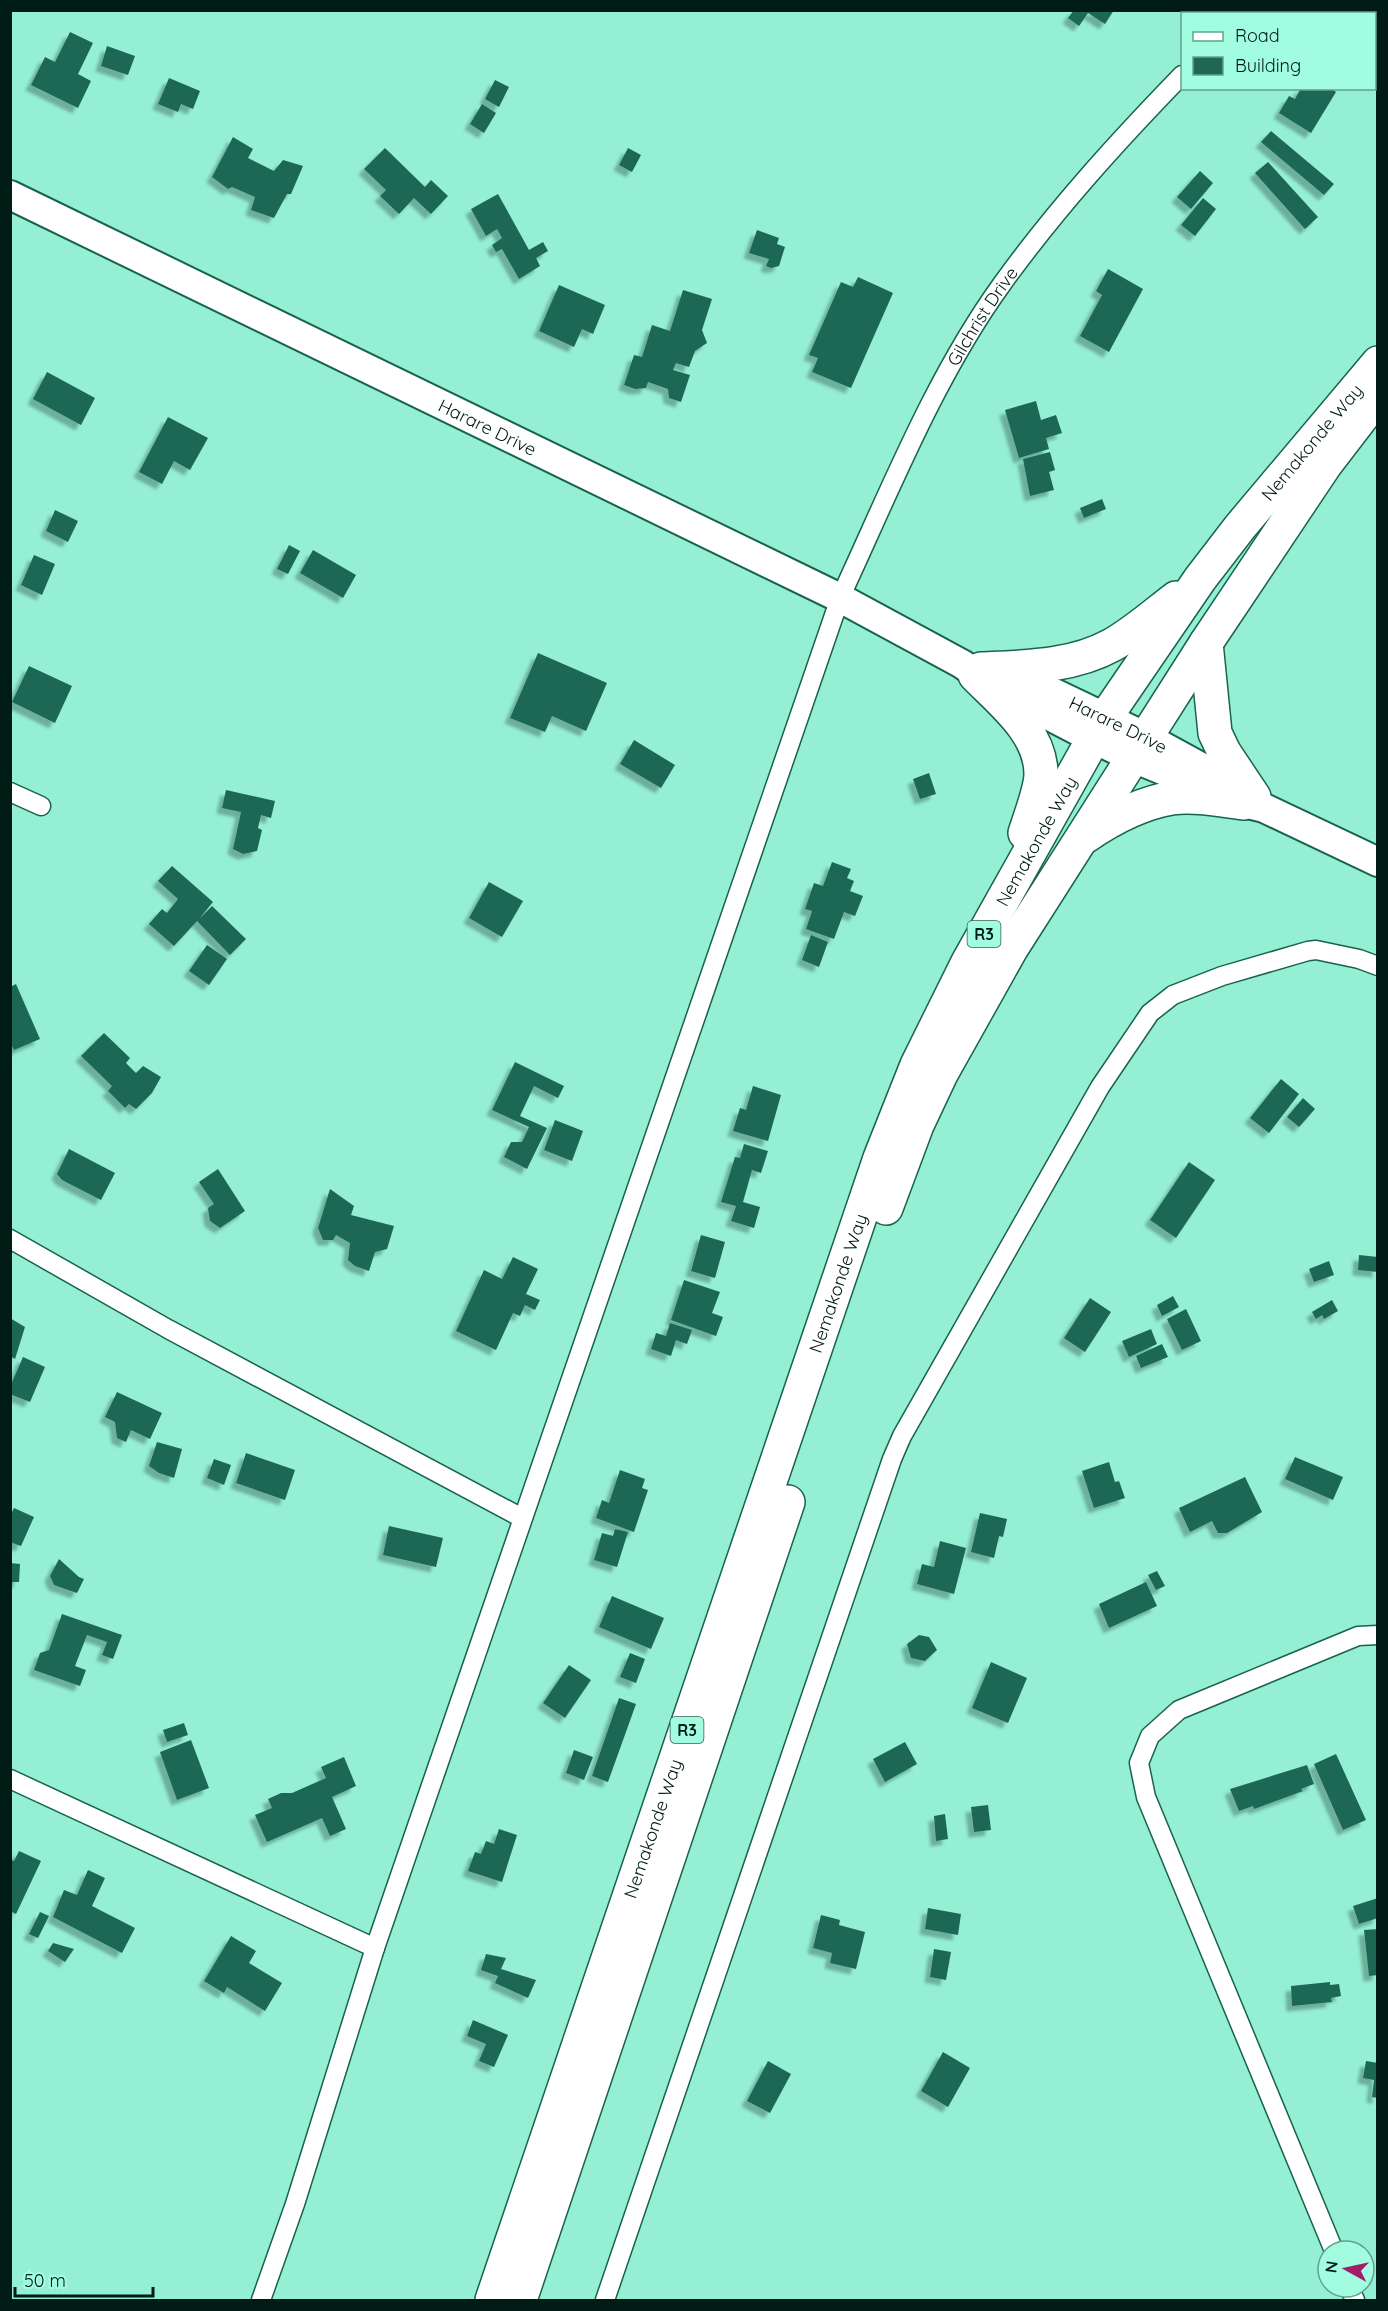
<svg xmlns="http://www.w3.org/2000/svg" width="1388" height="2311" font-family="Quicksand,sans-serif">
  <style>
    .building { fill: #1f6754; filter: url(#shadow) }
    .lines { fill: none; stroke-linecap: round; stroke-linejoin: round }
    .street-casing { stroke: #186250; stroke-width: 21 }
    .primary-casing { stroke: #186250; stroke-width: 32 }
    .highway-casing { stroke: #186250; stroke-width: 36 }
    .street { stroke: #fff; stroke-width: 18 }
    .primary { stroke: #fff; stroke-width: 28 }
    .highway { stroke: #fff; stroke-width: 33 }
    .labels { text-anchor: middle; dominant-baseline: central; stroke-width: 6; stroke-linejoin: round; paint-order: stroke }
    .shield { fill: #a1fce0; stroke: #305f51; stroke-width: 1.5 }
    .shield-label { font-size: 16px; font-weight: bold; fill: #001c14 }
    .street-label { font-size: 18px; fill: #001c14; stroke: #a1fce0 }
  </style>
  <defs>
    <filter id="shadow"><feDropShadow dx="-5.5" dy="5.5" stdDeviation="1.5" flood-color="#0004"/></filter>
  </defs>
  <rect width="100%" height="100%" fill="#94efd3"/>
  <!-- building -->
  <path class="building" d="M1074 10H1114L1105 24 1088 13 1079 26 1068 18Z
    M70 32 93 43 78 74 91 81 78 108 31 85 45 57 55 62Z
    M107 46 135 56 128 75 101 66Z
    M169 78 200 91 193 109 181 104 178 112 158 104Z
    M495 80 509 87 499 107 485 99Z
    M1301 88H1330L1336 92 1311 133 1279 113 1289 96 1295 99Z
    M482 104 496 113 484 133 470 124Z
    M1271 131 1334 184 1324 195 1261 142Z
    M233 137 253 149 248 158 274 171 283 160 303 166 291 194H287L274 218 251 210 255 197 232 187 228 189 212 177Z
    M385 148 425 187 431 180 448 196 431 214 414 198 399 214 380 196 386 190 364 169Z
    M628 148 641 155 632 172 619 165Z
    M1268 162 1318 217 1305 229 1255 173Z
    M1200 171 1213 183 1191 209 1177 197Z
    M498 194 529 250 543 242 548 251 536 258 540 266 519 279 502 249 496 252 492 245 502 238 497 229 486 236 471 209Z
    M1203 198 1216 209 1195 236 1181 225Z
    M757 230 779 238 777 244 785 247 779 266 771 268 766 266 769 259 749 253Z
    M1108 269 1143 289 1109 352 1080 336 1102 295 1096 291Z
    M858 277 893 293 851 388 812 372 818 358 809 355 841 282 853 287Z
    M559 285 605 305 593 334 582 329 574 347 539 331Z
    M683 290 712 299 702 330 707 343 695 351 689 367 676 363 673 370 690 375 681 402 669 398 668 389 648 382 646 388 635 389 624 385 634 355 642 357 652 325 670 331Z
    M47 372 95 398 81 425 33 399Z
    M1036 401 1041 420 1056 415 1062 433 1046 438 1049 449 1019 458 1005 410Z
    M168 417 208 438 190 470 174 461 162 484 139 472Z
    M1050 452 1055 470 1049 472 1054 490 1030 496 1023 459Z
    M1102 499 1106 509 1084 518 1080 508Z
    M55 510 78 521 68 542 46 531Z
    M289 545 300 551 288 574 277 569Z
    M313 550 356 575 343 598 300 573Z
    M34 555 55 564 42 595 21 585Z
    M538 653 607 683 586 731 552 716 545 732 510 718Z
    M29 666 72 686 55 723 12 702Z
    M634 740 675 765 661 788 620 764Z
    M929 773 936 794 920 799 913 779Z
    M226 790 275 801 271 818 261 815 258 828 262 830 257 851 243 854 233 849 241 812 222 808Z
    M832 862 851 869 847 878 854 881 850 891 863 896 855 916 844 912 834 939 806 929 812 911 805 909 814 883 823 886Z
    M172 866 213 902 199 919 212 906 246 939 230 955 197 921 174 946 149 924 162 909 167 913 178 899 158 881Z
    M489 882 523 901 502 937 469 918Z
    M811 935 828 942 819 967 802 960Z
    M207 945 227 959 209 985 189 971Z
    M16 984 40 1039 14 1050 10 1042V987Z
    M104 1033 130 1058 126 1063 136 1073 143 1066 161 1077 152 1093 136 1109 129 1104 125 1108 108 1091 112 1086 81 1056Z
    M515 1062 564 1086 558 1098 534 1086 520 1116 547 1128 527 1169 504 1157 511 1142H522L529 1127 492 1110Z
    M1281 1079 1299 1094 1269 1133 1250 1118Z
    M753 1086 781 1095 768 1141 733 1131 740 1108 746 1110Z
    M1303 1098 1315 1109 1299 1127 1287 1117Z
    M555 1120 583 1131 572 1161 544 1150Z
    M744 1144 768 1151 761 1173 752 1170 743 1202 760 1207 754 1228 731 1221 736 1206 721 1202 735 1157 740 1158Z
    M69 1149 115 1173 101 1200 62 1180 57 1174Z
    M1189 1162 1215 1180 1176 1238 1150 1220Z
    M218 1169 245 1211 220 1228 210 1221 208 1208 214 1204 199 1182Z
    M330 1189 354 1206 351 1215 394 1226 387 1249 375 1252 369 1271 355 1266 348 1260 350 1243 336 1235 333 1240H323L318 1228Z
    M701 1235 725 1242 715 1278 691 1271Z
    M1359 1255 1378 1257V1272L1358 1270Z
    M513 1257 538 1269 526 1294 540 1300 535 1310 525 1305 520 1316 513 1313 496 1350 456 1331 484 1270 502 1279Z
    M1329 1261 1334 1275 1314 1282 1309 1269Z
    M684 1280 720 1292 712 1313 723 1317 716 1336 671 1320Z
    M1173 1296 1179 1307 1162 1316 1157 1305Z
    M1090 1298 1111 1312 1085 1352 1064 1338Z
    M1332 1300 1338 1311 1324 1319 1322 1315 1316 1319 1312 1312Z
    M1186 1309 1201 1341 1182 1350 1167 1319Z
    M10 1318 25 1327 15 1359 10 1356Z
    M670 1323 692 1330 687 1344 676 1340 671 1356 651 1349 656 1333 666 1336Z
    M1151 1329 1157 1344 1129 1357 1122 1341Z
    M1162 1344 1168 1357 1141 1368 1136 1356Z
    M23 1357 45 1367 30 1402 10 1394V1387Z
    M117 1392 162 1413 150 1439 131 1430 126 1442 117 1438 115 1422 105 1417Z
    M157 1442 182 1449 174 1478 159 1473 149 1466Z
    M246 1453 295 1470 285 1500 236 1483Z
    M1295 1457 1343 1477 1333 1500 1285 1479Z
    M214 1459 231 1465 224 1485 207 1478Z
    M1109 1462 1115 1482 1119 1481 1125 1498 1094 1508 1082 1471Z
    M620 1470 645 1479 642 1488 648 1490 634 1532 596 1518 602 1500 609 1503Z
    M1245 1477 1262 1512 1227 1533H1218L1212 1521 1190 1532 1179 1508Z
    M14 1508 34 1517 21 1546 10 1542V1516Z
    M980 1513 1007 1519 1003 1537 999 1536 994 1558 971 1552Z
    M389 1526 443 1538 436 1567 383 1555Z
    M615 1529 628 1532 617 1567 594 1560 602 1533 613 1536Z
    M940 1541 966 1548 954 1594 917 1584 922 1564 934 1567Z
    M59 1559 79 1577 84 1579 77 1593 54 1585 50 1576Z
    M10 1563 20 1564 19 1582H10Z
    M1157 1571 1165 1586 1156 1590 1148 1575Z
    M1146 1582 1157 1606 1109 1628 1099 1604Z
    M612 1596 664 1618 651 1649 599 1627Z
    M62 1614 122 1635 113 1659 102 1655 107 1642 87 1635 75 1666 86 1670 80 1686 34 1670 40 1653 49 1650Z
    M919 1635 929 1637 937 1650 925 1661 911 1658 907 1644Z
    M630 1653 645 1659 636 1683 620 1677Z
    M991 1662 1027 1678 1008 1723 972 1708Z
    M569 1665 591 1680 565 1718 543 1703Z
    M619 1698 636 1704 608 1782 592 1776Z
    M184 1723 188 1735 167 1742 163 1730Z
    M191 1740 209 1788 177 1800 160 1752Z
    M905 1742 917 1764 885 1782 873 1759Z
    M574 1750 593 1757 584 1780 566 1773Z
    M1336 1754 1366 1820 1343 1830 1314 1764Z
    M344 1757 356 1786 332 1797 346 1829 330 1836 322 1818 267 1842 255 1815 272 1808 268 1799 281 1793H292L326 1778 321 1767Z
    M1307 1765 1314 1784 1301 1789 1303 1791 1254 1809 1253 1806 1239 1811 1230 1789Z
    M988 1805 991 1830 974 1832 971 1807Z
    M945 1814 948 1839 936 1841 934 1816Z
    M499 1829 517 1835 502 1882 468 1871 475 1852 481 1854 486 1841 494 1844Z
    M19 1851 41 1861 16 1914 10 1911V1859L14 1861Z
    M88 1870 105 1878 92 1906 135 1928 122 1953 53 1917 64 1890 77 1895Z
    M1378 1898V1918L1359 1924 1353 1906Z
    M928 1908 961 1914 958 1935 925 1929Z
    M40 1912 49 1916 38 1938 29 1934Z
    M821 1915 840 1920 839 1925 865 1932 856 1969 830 1963 832 1953 813 1948Z
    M1378 1929V1975L1369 1976 1364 1930Z
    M231 1936 256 1951 249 1963 282 1983 265 2011 227 1987 224 1993 204 1981Z
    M53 1943 74 1949 65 1962 48 1951Z
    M934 1949 951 1952 946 1980 930 1977Z
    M486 1954 506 1958 501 1969 536 1980 528 1998 495 1983 498 1976 481 1970Z
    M1330 1982V1985L1339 1984 1341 1996 1331 1998 1332 2002 1292 2006 1291 1986Z
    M473 2020 508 2035 494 2067 479 2061 486 2044 467 2036Z
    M943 2052 970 2068 948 2107 921 2091Z
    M768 2061 791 2074 770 2113 747 2101Z
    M1366 2061 1378 2063V2098L1372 2097 1374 2080 1363 2078Z"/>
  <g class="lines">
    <defs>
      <g id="street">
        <path d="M1260 14 1264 10"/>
        <path d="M10 792 41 806"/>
        <path d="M10 1239 168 1329 522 1518"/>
        <path d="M10 1779 375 1948"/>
        <path d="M1334 2251 1146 1797 1139 1763 1150 1736 1179 1710 1358 1636 1378 1635"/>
        <path d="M1349 2287 1355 2300"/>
        <path id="s1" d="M261 2300 295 2204 375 1948 840 598C889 493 934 378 1002 284 1056 209 1118 141 1182 75"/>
        <path d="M605 2300 892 1459 902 1436 1100 1087 1150 1013 1173 995 1222 976 1308 951 1316 950 1359 959 1378 966"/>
      </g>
      <g id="primary">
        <path id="s2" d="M10 195 840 598 962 664 998 689 1092 738 1133 758 1243 803 1264 808 1378 862"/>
        <path id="s3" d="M993 672 1054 693 1146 737 1212 773"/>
      </g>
      <g id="highway">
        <path d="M1206 643 1215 733 1224 752 1254 797"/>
        <path d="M981 669C1025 667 1072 667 1112 645 1135 632 1155 614 1176 598"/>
        <path d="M975 675C1001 702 1041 732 1041 774 1041 788 1030 818 1025 833"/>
        <path d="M1086 836C1111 819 1141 803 1172 798 1195 795 1220 800 1243 803"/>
        <path d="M886 1208 917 1125 941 1074 1011 949 1206 643 1325 465 1378 396"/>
        <path id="s4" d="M492 2300 880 1158 917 1065 968 962 1105 718 1200 579 1240 527 1378 363"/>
        <path d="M520 2300 788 1502"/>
      </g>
    </defs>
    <!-- street casing -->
    <use href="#street" class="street-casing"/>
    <!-- primary casing -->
    <use href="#primary" class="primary-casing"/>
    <!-- highway casing -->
    <use href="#highway" class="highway-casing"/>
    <!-- street -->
    <use href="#street" class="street"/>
    <!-- primary -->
    <use href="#primary" class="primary"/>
    <!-- highway -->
    <use href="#highway" class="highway"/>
  </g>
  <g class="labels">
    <!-- shield labels -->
    <g class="shield">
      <rect x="967.5" y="921" width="33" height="26" rx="4.5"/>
      <rect x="670.5" y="1717" width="33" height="26" rx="4.5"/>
    </g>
    <g class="shield-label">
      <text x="984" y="934">R3</text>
      <text x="687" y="1730">R3</text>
    </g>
    <!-- street labels -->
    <g class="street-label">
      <text stroke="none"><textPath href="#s1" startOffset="2114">Gilchrist Drive</textPath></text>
      <text stroke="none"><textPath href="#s2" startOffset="531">Harare Drive</textPath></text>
      <text stroke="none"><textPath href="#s4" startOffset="2046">Nemakonde Way</textPath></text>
      <text stroke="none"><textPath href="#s3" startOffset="136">Harare Drive</textPath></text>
      <text stroke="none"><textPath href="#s4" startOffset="1560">Nemakonde Way</textPath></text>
      <text stroke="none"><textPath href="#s4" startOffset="1074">Nemakonde Way</textPath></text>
      <text stroke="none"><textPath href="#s4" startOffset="498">Nemakonde Way</textPath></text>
    </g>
  </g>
  <!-- border -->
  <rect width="1388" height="2311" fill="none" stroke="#001c14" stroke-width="24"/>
  <!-- legend -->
  <rect x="1181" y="12" width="195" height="78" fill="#a1fce0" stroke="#61a28e" stroke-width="1.5"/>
  <rect x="1193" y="32" width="30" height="9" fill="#ffffff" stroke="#61a28e" stroke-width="1.5"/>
  <text x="1235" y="42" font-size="18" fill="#001c14">Road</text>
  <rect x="1193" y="57" width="30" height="18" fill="#1f6754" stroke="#61a28e" stroke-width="1.5"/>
  <text x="1235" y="72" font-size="18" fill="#001c14">Building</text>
  <!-- north arrow -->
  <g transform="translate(1346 2269) rotate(278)"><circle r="28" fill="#a1fce0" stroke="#61a28e" stroke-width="1.5"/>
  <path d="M0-4.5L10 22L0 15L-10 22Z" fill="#a31c68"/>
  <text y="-9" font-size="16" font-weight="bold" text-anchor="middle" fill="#001c14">N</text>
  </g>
  <!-- scale -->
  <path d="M15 2287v9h138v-9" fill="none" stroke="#001c14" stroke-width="3"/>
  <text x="24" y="2287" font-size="18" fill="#001c14" stroke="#a1fce0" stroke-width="4.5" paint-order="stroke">50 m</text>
</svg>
